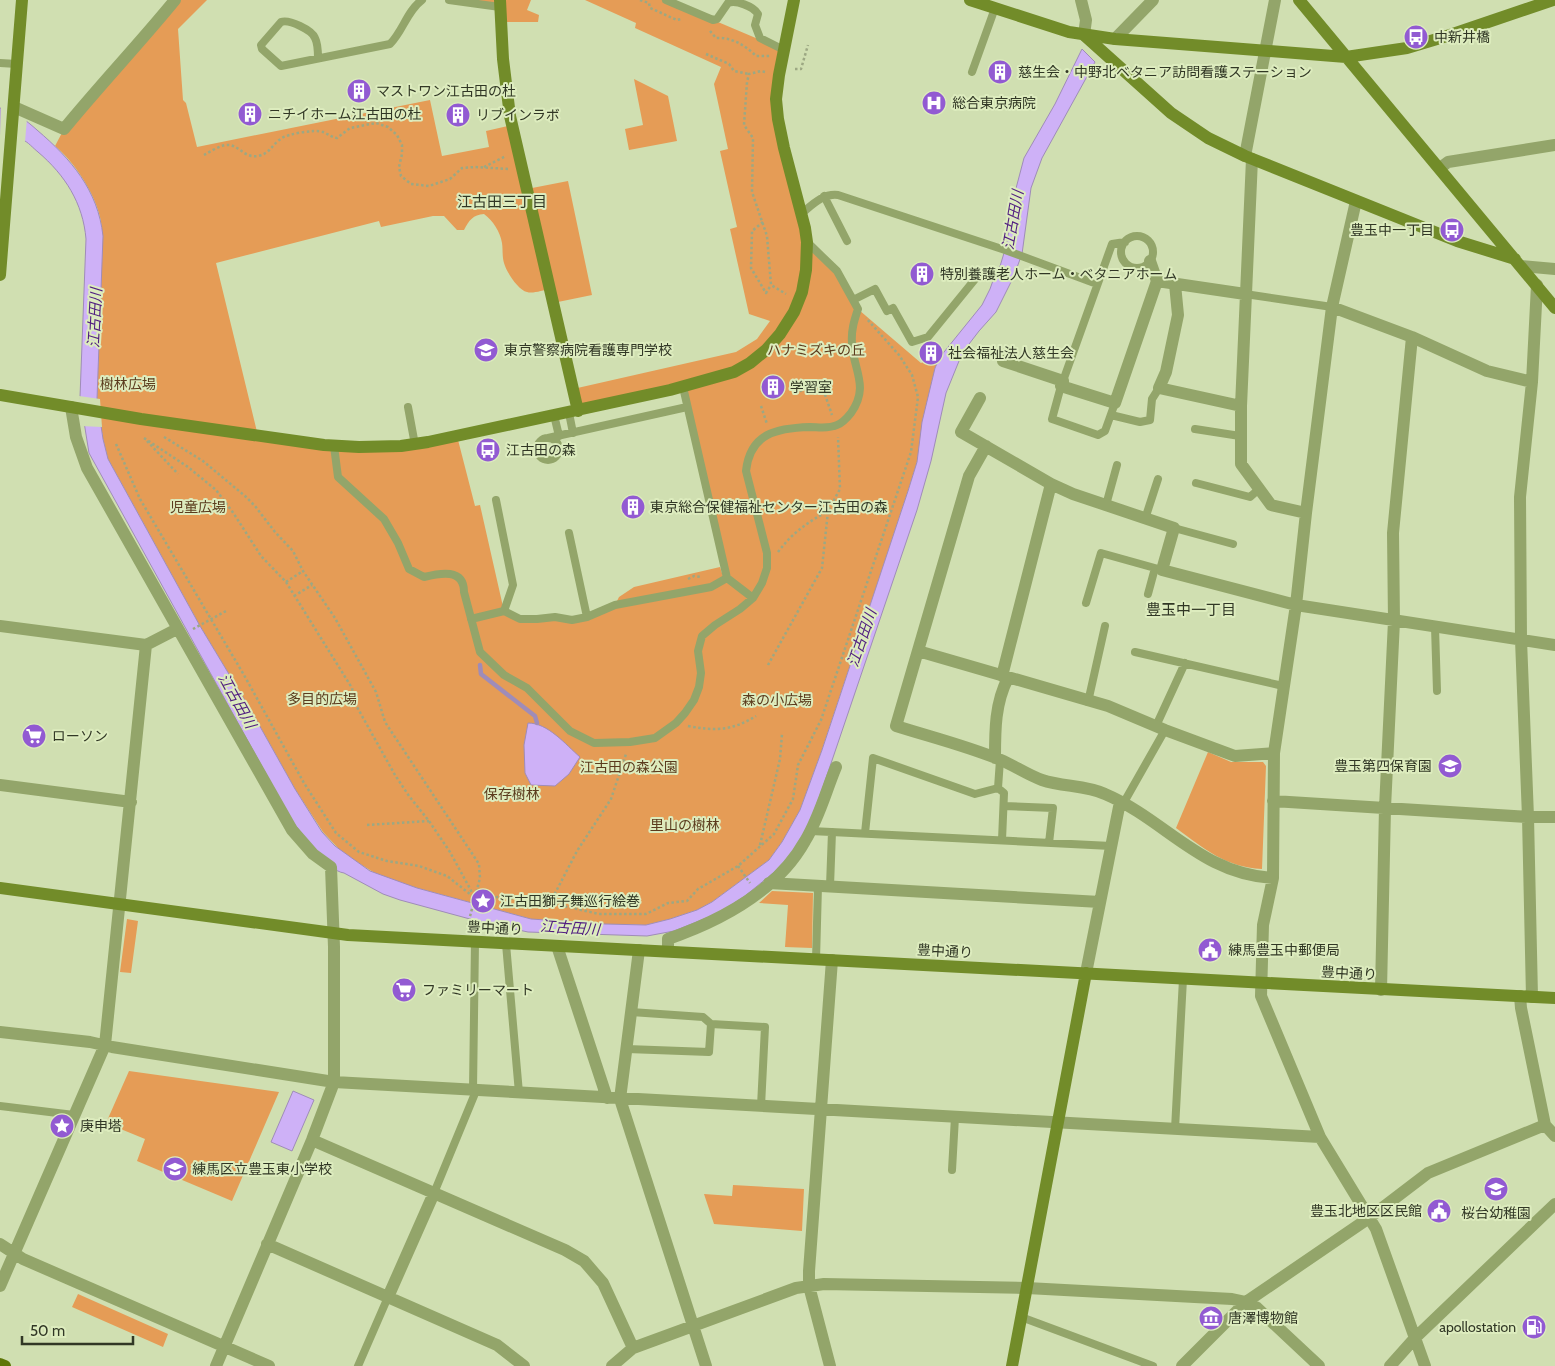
<svg xmlns="http://www.w3.org/2000/svg" width="1555" height="1366" font-family="Cabin,'Noto Sans JP',sans-serif">
  <style>
    .green { fill: #e59c56 }
    .water { fill: #ceb1f7; stroke: #9f8cb8 }
    .pier { fill: #d0dfb1 }
    .lines { fill: none; stroke-linecap: round; stroke-linejoin: round }
    .stream { stroke: #9f8cb8; stroke-width: 4.5 }
    .path { stroke: #9ca883; stroke-width: 2.5; stroke-dasharray: 2.5 2.5; stroke-linecap: butt }
    .lane { stroke: #93a56a; stroke-width: 8 }
    .street { stroke: #93a56a; stroke-width: 12 }
    .secondary { stroke: #728c29; stroke-width: 12 }
    .primary { stroke: #5e7607; stroke-width: 12 }
    .labels { text-anchor: middle; dominant-baseline: central; stroke-width: 4; stroke-linejoin: round; paint-order: stroke }
    .poi-label { font-size: 14px; fill: #313725; stroke: #ddecbe; text-anchor: start }
    .park-label { font-size: 14px; fill: #5b3b1d; stroke: #ddecbe }
    .street-label { font-size: 14px; fill: #313725; stroke: #ddecbe }
    .neighbourhood-label { font-size: 15px; fill: #313725; stroke: #ddecbe }
    .water-label { font-size: 15px; font-style: italic; fill: #501d80; stroke: #ddecbe }
  </style>
  <rect width="100%" height="100%" fill="#d0dfb1"/>
  <!-- green -->
  <path class="green" d="M175 0H207L178 29 183 100 186 103 197 147 430 100 442 156 489 147 486 131 512 125 527 189 568 181 592 295 553 303 550 289C543 290 533 294 527 292 518 290 506 271 504 263 502 256 503 250 502 243 500 231 493 221 484 214 473 215 469 220 464 230H457L444 216H433L381 227 379 221 216 263 258 436 359 447 457 436 475 506 480 505 504 611 520 619 572 620 615 605 619 597 634 587 720 567 724 579 683 387 578 411 573 389 736 352 757 339 770 321 749 314 730 229 737 227 720 151 728 149 714 84 721 67 635 28 636 23 585 0H666L784 50 776 99 808 242 837 271 859 310 921 363 945 352 940 357 935 368 917 462 908 491 822 750 800 810 782 842 769 860 712 902 697 910 670 919 646 925 605 924 531 919 417 888 378 875 352 859 339 849 323 832 295 789 253 714 200 626 108 459 103 439 97 399 102 241C102 233 102 225 100 217 95 194 74 161 55 146L64 129Z
    M473 0H531L527 10 539 15 538 22H501L500 7Z
    M634 79 668 96 677 141 629 150 625 129 643 125Z
    M1208 752 1231 762H1263L1266 766 1262 869C1225 867 1205 849 1176 828Z
    M772 891 813 893 812 948 785 947 788 905 759 903Z
    M127 919 138 921 131 973 120 972Z
    M129 1071 279 1092 232 1201 137 1161 145 1139 106 1123Z
    M733 1185 804 1189 802 1231 714 1224 704 1194 732 1196Z
    M78 1294 168 1334 163 1347 72 1307Z"/>
  <!-- water -->
  <path class="water" d="M1082 49 1095 62 1042 158 1031 188 1022 254 1013 278 996 312 979 331 966 348 967 351 959 361 946 393 931 461 917 510 823 787 812 817 796 848 778 869 745 896 719 913 674 931 647 936 528 932 481 922 400 900 383 894 344 873C327 871 303 834 292 821L89 453 80 397 86 239C83 203 65 175 38 152 33 148 28 142 23 140 16 137 7 136 0 134V108C13 110 27 121 37 130 71 159 98 190 103 236L97 399 103 439 108 459 200 626 253 714 295 789 322 832 335 846 370 871 417 888 531 919 605 924 646 925 670 919 697 910 712 902 769 860 782 842 800 810 822 750 908 491 917 462 922 422 935 368 940 357 982 305 990 289 996 272 998 273 1007 243 1014 196 1024 158 1055 104Z
    M528 723C548 723 565 744 580 757L569 774 555 786 531 785 525 773 524 745Z
    M293 1091 314 1100 292 1151 271 1142Z"/>
  <!-- pier -->
  <path class="pier" d="M1 106 27 118 25 142 0 136Z
    M79 396 100 399 102 427 81 426Z"/>
  <g class="lines">
    <!-- stream -->
    <path class="stream" d="M480 665 481 674 535 716 537 723"/>
    <!-- path -->
    <path class="path" d="M640 0 649 3 650 8 677 20 682 19
      M710 31 716 38C731 37 745 45 756 56H771
      M706 54 729 64 734 71 749 74
      M795 69H801L808 45
      M765 72 761 71 749 74 747 82 744 125 753 138 752 192 767 236 771 285 786 294
      M204 155C212 151 221 144 230 145 240 147 245 158 258 156 271 153 271 145 282 138 288 134 315 129 323 132 328 134 331 137 337 138L350 128 376 123 388 127 397 135 402 145V154L399 167 401 176 411 184 429 186 450 179 462 168 475 167 509 169
      M484 167 506 156
      M763 222 752 231 751 268 766 293 771 285
      M795 393 821 383 832 415
      M761 406 767 424
      M164 437 203 461 245 496 255 506 275 532 293 551 303 571 335 618 376 692 385 722 479 864 480 878 467 928
      M144 438 188 467 216 490 234 514 261 556 286 582 352 688 354 700 357 707 395 775 409 796 429 821 450 852 474 896
      M147 441 178 474
      M116 444 140 499 244 675 304 783 336 833 359 852 387 861 419 866 447 876 475 898 500 897 550 903 599 914H646L668 903 687 901 698 889 738 866 774 834 793 799 798 765 821 720 911 452 918 397 912 375 899 355 866 318
      M778 552C792 533 808 522 828 511
      M688 579 694 576 702 577
      M286 582 303 571
      M294 596 312 585
      M193 629 226 611
      M768 665 822 568 828 511 840 489 838 437
      M688 726C714 731 732 731 756 716
      M367 825 429 821
      M760 845 780 759 782 734
      M738 866 750 883
      M550 903 577 851 611 799 626 754"/>
    <!-- lane -->
    <path class="lane" d="M449 0 500 7
      M666 0 713 20 717 19 728 3C736 0 753 6 758 14L755 25 760 38 784 50
      M318 58C318 52 318 44 315 38 312 30 289 19 281 22L261 45 262 49 281 66 286 65 390 44C403 31 407 11 422 0
      M0 63 17 64
      M972 72 995 8
      M824 196 847 241
      M801 214C812 205 823 193 838 195L1005 250 1097 284
      M1121 252a16 16 0 1 1 32 0a16 16 0 1 1-32 0Z
      M1245 294 1332 307
      M853 300 875 289 887 311 893 308 912 342 928 337 976 278
      M1063 381 1112 244 1125 242
      M1061 386 1052 419 1098 435 1105 431 1115 403
      M408 407 415 445
      M569 413 573 433
      M554 415 559 436
      M1111 415 1140 422 1150 420 1152 399 1159 388
      M1195 429 1240 436
      M548 438 687 407
      M537 449a11 11 0 1 1 22 0a11 11 0 1 1-22 0Z
      M334 446 338 477 384 519 398 543 409 569 424 577C440 573 464 568 464 592L480 652 504 675 527 688 570 731 594 743 630 742 655 738 676 723 685 713 694 700 699 687 701 673 698 651 702 636 715 625 740 609 753 598 762 583 767 568V553L746 471C750 433 777 428 810 427 818 427 829 429 837 425 843 423 847 418 851 413 870 386 853 370 852 343 851 331 854 321 858 309L837 271 807 242
      M1196 483 1250 497 1259 489
      M496 500 513 585 504 611
      M1106 505 1117 465
      M1145 519 1158 479
      M1174 528 1233 544
      M569 533 587 617
      M727 578 753 598
      M1148 594 1155 568
      M1086 603 1101 553 1162 570
      M471 619 504 611 520 619H537L555 617 572 620 587 617 615 605 711 587 727 578 683 387
      M1435 627 1437 691
      M1135 652 1283 686
      M1088 702 1105 626
      M1156 726 1185 663
      M998 788 1004 793 1002 840
      M1123 804 1165 730
      M1004 806 1053 808 1049 843
      M811 831 1111 846
      M865 833 873 758 975 794 998 788 1000 760
      M830 886 832 832
      M506 944 519 1093
      M816 960 818 886
      M631 1012 703 1017 711 1024 765 1027 761 1106
      M627 1049 709 1052 711 1024
      M473 1090 475 942
      M0 1106 74 1115
      M1175 1129 1183 979
      M952 1170 955 1117
      M434 1193 476 1091
      M1021 1317 1153 1366
      M358 1366 388 1297"/>
    <!-- street -->
    <path class="street" d="M1081 0 1086 20 1084 35
      M1115 39 1153 0
      M14 107 64 129C100 85 139 44 175 0
      M1245 156 1275 0
      M1252 159 1241 406V464L1271 505 1306 513
      M1440 168 1448 162 1555 145
      M1356 201 1332 307 1306 513 1296 605 1274 753 1273 878 1263 925 1261 996 1320 1137 1376 1229 1425 1366
      M1150 261 1157 281 1245 294
      M1521 266 1555 269
      M1175 284 1178 315 1166 372 1159 388 1241 406
      M1332 307 1412 337 1487 371 1532 382
      M1003 361 1063 381 1061 386 1115 403 1157 281
      M980 398 961 432 1051 484 1073 494 1174 528 1162 570 1296 605 1555 645
      M71 407 76 437 87 468 292 830 313 854 331 867 334 947V1082L312 1140 216 1366
      M986 446 969 476 896 726C931 737 967 746 1001 760 1015 766 1028 775 1042 780 1063 787 1086 785 1105 794 1166 820 1201 874 1273 878
      M0 626 146 645 177 629
      M918 651 1108 706 1165 730 1235 756 1274 753
      M1002 676 1051 484
      M995 758C995 730 995 703 1008 678
      M0 785 131 802
      M1273 801 1528 817H1555
      M769 883 1100 902
      M557 946 607 1098
      M639 950 620 1099 706 1366
      M668 951V939C720 921 777 891 805 841 819 818 826 791 836 767
      M1086 973 1120 802
      M1381 990 1385 808 1394 621 1393 533 1412 337
      M1520 996 1521 1008 1545 1125 1555 1136
      M1532 997 1528 817 1521 640 1520 497 1532 382 1537 285
      M0 1032 90 1042 112 1047 334 1082 1320 1137
      M312 1140 565 1250 584 1261 603 1283 633 1348
      M0 1244 23 1259 269 1366
      M267 1244 497 1345 524 1366
      M0 1286 105 1045 146 645
      M388 1297 434 1193
      M612 1366 633 1348 796 1288 824 1284 1027 1288 1232 1299 1246 1302 1256 1307 1319 1366
      M830 1366 809 1286V1271L832 960
      M1182 1366 1246 1302 1369 1218 1428 1173 1545 1125
      M1390 1366 1415 1338 1555 1204"/>
    <!-- secondary -->
    <path class="secondary" d="M500 0 503 59 510 116 578 411
      M970 0 1069 32 1115 39 1346 57 1407 48 1447 36 1553 0
      M1299 0 1555 308
      M1084 35 1171 113 1208 138 1245 156 1457 241 1515 259
      M0 275 22 0
      M0 395 141 419 324 445 359 447 401 446 428 442 670 390 734 372 750 363 766 350 780 334 794 312 802 292 806 270 807 242 805 228 784 148 778 119 776 99 779 75 794 0
      M0 888 348 935 1555 998
      M1012 1366 1086 973"/>
    <!-- primary -->
    <path class="primary" d="M0 1364 5 1366"/>
  </g>
  <!-- icons -->
  <defs>
    <symbol id="bus-disc" viewBox="-11 -11 22 22"><circle r="9.5" fill="#925ad2" stroke="#ddecbe"/><path d="M-5-6H5V4H4V6H2V4H-2V6H-4V4H-5ZM-3.5-4V0h7V-4ZM-3.5 1.2v1.5H-2V1.2ZM2 1.2v1.5H3.5V1.2Z" fill="#fff"/></symbol>
    <symbol id="building-disc" viewBox="-11 -11 22 22"><circle r="9.5" fill="#925ad2" stroke="#ddecbe"/><path d="M-4-6H4V6H1V3H-1V6H-4ZM-2.5-4.3h1.7v1.8h-1.7ZM.8-4.3h1.7v1.8H.8ZM-2.5-1h1.7V.8h-1.7ZM.8-1h1.7V.8H.8Z" fill="#fff"/></symbol>
    <symbol id="hospital-disc" viewBox="-11 -11 22 22"><circle r="9.5" fill="#925ad2" stroke="#ddecbe"/><path d="M-5-5h3v3.5h4V-5h3V5h-3V1.5h-4V5h-3Z" fill="#fff"/></symbol>
    <symbol id="university-disc" viewBox="-11 -11 22 22"><circle r="9.5" fill="#925ad2" stroke="#ddecbe"/><path d="M0-5L7-2L0 1L-7-2ZM-4 1L0 2.5L4 1V4Q0 6-4 4Z" fill="#fff"/></symbol>
    <symbol id="supermarket-disc" viewBox="-11 -11 22 22"><circle r="9.5" fill="#925ad2" stroke="#ddecbe"/><path d="M-6-5.5h2.5l.6 2H6L4.5 2H-2.5L-4.4-4H-6ZM-1.5 3.2a1.3 1.3 0 1 0 .1 0ZM3 3.2a1.3 1.3 0 1 0 .1 0Z" fill="#fff"/></symbol>
    <symbol id="school-disc" viewBox="-11 -11 22 22"><circle r="9.5" fill="#925ad2" stroke="#ddecbe"/><path d="M0-5L7-2L0 1L-7-2ZM-4 1L0 2.5L4 1V4Q0 6-4 4Z" fill="#fff"/></symbol>
    <symbol id="sight-disc" viewBox="-11 -11 22 22"><circle r="9.5" fill="#925ad2" stroke="#ddecbe"/><path d="M0-6L1.8-2.2L6-1.7L2.9 1.2L3.7 5.4L0 3.3L-3.7 5.4L-2.9 1.2L-6-1.7L-1.8-2.2Z" fill="#fff"/></symbol>
    <symbol id="civic-disc" viewBox="-11 -11 22 22"><circle r="9.5" fill="#925ad2" stroke="#ddecbe"/><path d="M-.6-6.5H3V-4.5H.6V-3L4-1V1h2V6H-6V1h2V-1L-.6-3ZM-1.2 2.5V6h2.4V2.5Z" fill="#fff"/></symbol>
    <symbol id="museum-disc" viewBox="-11 -11 22 22"><circle r="9.5" fill="#925ad2" stroke="#ddecbe"/><path d="M0-6L6-3V-2H-6V-3ZM-5-1h2V3h-2ZM-1-1h2V3h-2ZM3-1h2V3H3ZM-6 4H6V6H-6Z" fill="#fff"/></symbol>
    <symbol id="fuel-disc" viewBox="-11 -11 22 22"><circle r="9.5" fill="#925ad2" stroke="#ddecbe"/><path d="M-5.5-6h7V0h2V4h1.3V-2.5L3-4.5l.8-.8L6-3V5H2.5V1h-1V6h-7ZM-4.2-4.7v3.2H.2V-4.7Z" fill="#fff"/></symbol>
  </defs>
  <g fill-rule="evenodd">
    <use href="#bus-disc" x="1402" y="23" width="28" height="28"/>
    <use href="#building-disc" x="986" y="58" width="28" height="28"/>
    <use href="#building-disc" x="345" y="77" width="28" height="28"/>
    <use href="#hospital-disc" x="920" y="89" width="28" height="28"/>
    <use href="#building-disc" x="236" y="100" width="28" height="28"/>
    <use href="#building-disc" x="444" y="101" width="28" height="28"/>
    <use href="#bus-disc" x="1438" y="216" width="28" height="28"/>
    <use href="#building-disc" x="908" y="260" width="28" height="28"/>
    <use href="#university-disc" x="472" y="336" width="28" height="28"/>
    <use href="#building-disc" x="917" y="339" width="28" height="28"/>
    <use href="#building-disc" x="759" y="373" width="28" height="28"/>
    <use href="#bus-disc" x="474" y="436" width="28" height="28"/>
    <use href="#building-disc" x="619" y="493" width="28" height="28"/>
    <use href="#supermarket-disc" x="20" y="722" width="28" height="28"/>
    <use href="#school-disc" x="1436" y="752" width="28" height="28"/>
    <use href="#sight-disc" x="469" y="887" width="28" height="28"/>
    <use href="#civic-disc" x="1196" y="936" width="28" height="28"/>
    <use href="#supermarket-disc" x="390" y="976" width="28" height="28"/>
    <use href="#sight-disc" x="48" y="1112" width="28" height="28"/>
    <use href="#school-disc" x="161" y="1155" width="28" height="28"/>
    <use href="#school-disc" x="1482" y="1175" width="28" height="28"/>
    <use href="#civic-disc" x="1425" y="1197" width="28" height="28"/>
    <use href="#museum-disc" x="1197" y="1304" width="28" height="28"/>
    <use href="#fuel-disc" x="1520" y="1313" width="28" height="28"/>
  </g>
  <g class="labels">
    <!-- poi labels -->
    <g class="poi-label">
      <text x="1434" y="37">中新井橋</text>
      <text x="1018" y="72">慈生会・中野北ベタニア訪問看護ステーション</text>
      <text x="376" y="91">マストワン江古田の杜</text>
      <text x="952" y="103">総合東京病院</text>
      <text x="268" y="114">ニチイホーム江古田の杜</text>
      <text x="476" y="115">リブインラボ</text>
      <text x="1434" y="230" text-anchor="end">豊玉中一丁目</text>
      <text x="940" y="274">特別養護老人ホーム・ベタニアホーム</text>
      <text x="504" y="350">東京警察病院看護専門学校</text>
      <text x="948" y="353">社会福祉法人慈生会</text>
      <text x="790" y="387">学習室</text>
      <text x="506" y="450">江古田の森</text>
      <text x="650" y="507">東京総合保健福祉センター江古田の森</text>
      <text x="52" y="736">ローソン</text>
      <text x="1432" y="766" text-anchor="end">豊玉第四保育園</text>
      <text x="500" y="901">江古田獅子舞巡行絵巻</text>
      <text x="1228" y="950">練馬豊玉中郵便局</text>
      <text x="422" y="990">ファミリーマート</text>
      <text x="80" y="1126">庚申塔</text>
      <text x="192" y="1169">練馬区立豊玉東小学校</text>
      <text x="1422" y="1211" text-anchor="end">豊玉北地区区民館</text>
      <text x="1496" y="1213" text-anchor="middle">桜台幼稚園</text>
      <text x="1228" y="1318">唐澤博物館</text>
      <text x="1516" y="1327" text-anchor="end">apollostation</text>
    </g>
    <!-- park labels -->
    <g class="park-label">
      <text x="816" y="350">ハナミズキの丘</text>
      <text x="128" y="384">樹林広場</text>
      <text x="198" y="507">児童広場</text>
      <text x="322" y="699">多目的広場</text>
      <text x="777" y="700">森の小広場</text>
      <text x="629" y="767">江古田の森公園</text>
      <text x="512" y="794">保存樹林</text>
      <text x="685" y="825">里山の樹林</text>
    </g>
    <!-- street labels -->
    <g class="street-label">
      <text transform="translate(495 928) rotate(3)">豊中通り</text>
      <text transform="translate(945 951) rotate(3)">豊中通り</text>
      <text transform="translate(1349 973) rotate(3)">豊中通り</text>
    </g>
    <!-- neighbourhood labels -->
    <g class="neighbourhood-label">
      <text x="502" y="202">江古田三丁目</text>
      <text x="1191" y="610">豊玉中一丁目</text>
    </g>
    <!-- water labels -->
    <g class="water-label">
      <text transform="translate(1013 220) rotate(-80)">江古田川</text>
      <text transform="translate(95 318) rotate(-87)">江古田川</text>
      <text transform="translate(862 638) rotate(-71)">江古田川</text>
      <text transform="translate(237 701) rotate(61)">江古田川</text>
      <text transform="translate(570 928) rotate(4)">江古田川</text>
    </g>
  </g>
  <!-- scale -->
  <path d="M22 1336v8h111v-8" fill="none" stroke="#313725" stroke-width="2.5"/>
  <text x="30" y="1336" font-size="15" fill="#313725" stroke="#ddecbe" stroke-width="4" paint-order="stroke">50 m</text>
</svg>
